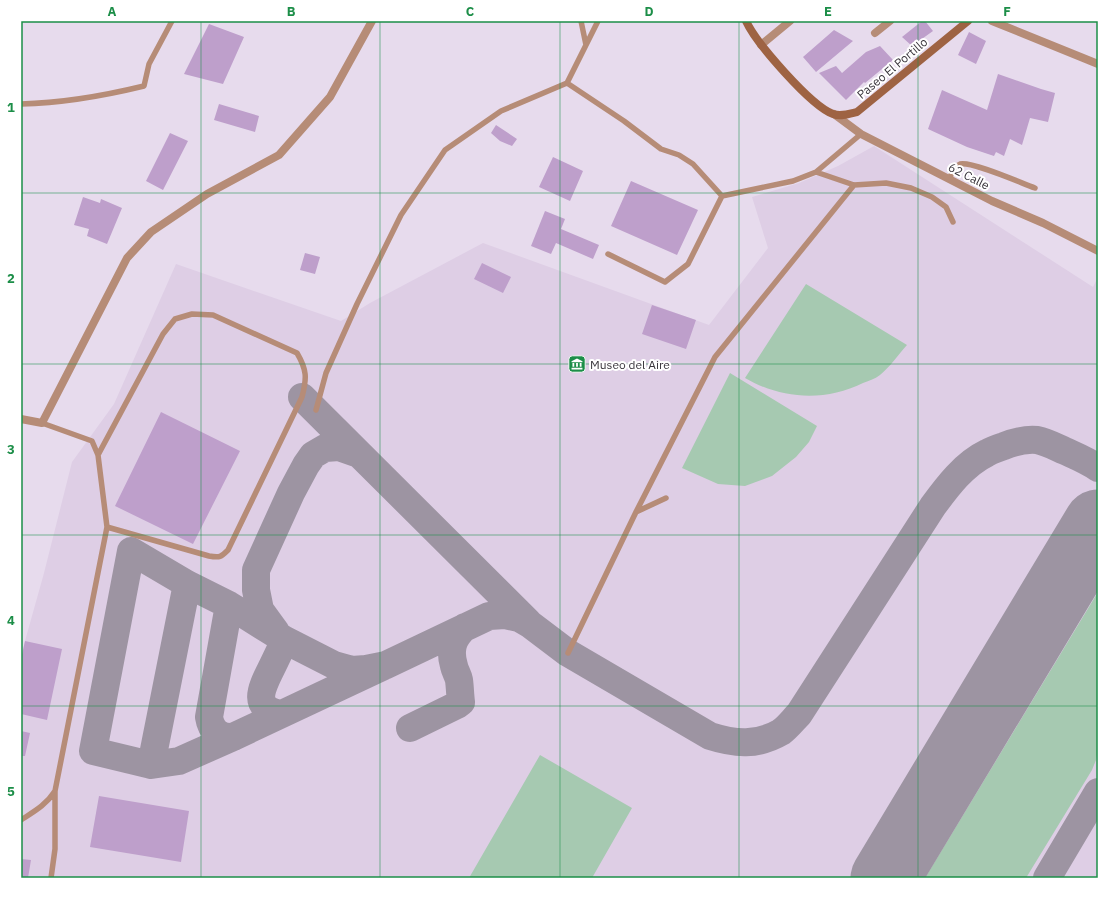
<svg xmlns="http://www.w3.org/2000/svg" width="1119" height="899" font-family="'IBM Plex Sans',sans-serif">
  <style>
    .built { fill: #decee5 }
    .green { fill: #a6c9b1 }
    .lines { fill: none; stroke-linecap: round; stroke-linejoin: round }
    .taxiway { stroke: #9d94a2; stroke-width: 28 }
    .runway { stroke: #9d94a2; stroke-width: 69 }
    .building { fill: #be9fcb }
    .lane { stroke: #b68c77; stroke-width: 5.5 }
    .street { stroke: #b68c77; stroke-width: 8 }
    .secondary { stroke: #9e6343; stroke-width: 8 }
    .grid { fill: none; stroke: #1c8e48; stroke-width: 1; stroke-opacity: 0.55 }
    .labels { text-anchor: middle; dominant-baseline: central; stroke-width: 4; stroke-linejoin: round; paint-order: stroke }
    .street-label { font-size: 12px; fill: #39353c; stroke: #fff }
    .poi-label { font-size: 12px; fill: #39353c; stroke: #fff; text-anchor: start }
    .neatline { fill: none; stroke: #1c8e48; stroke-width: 1.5 }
    .grid-label { font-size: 13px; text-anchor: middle; font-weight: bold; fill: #1c8e48 }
  </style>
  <rect width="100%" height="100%" fill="#e7dbed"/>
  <!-- built -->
  <path class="built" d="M874 146 1093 287 1098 277V878H21V659L25 641 44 573 72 462 114 404 176 264 341 321 370 303 483 243 709 325 768 248 752 197 799 183 838 166Z"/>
  <!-- green -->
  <path class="green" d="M806 284 907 345C898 355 890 367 880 375 875 379 868 381 863 383 825 402 781 399 745 378Z
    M730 373 817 426 809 442 796 457 772 476 745 486 718 484 682 468Z
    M1098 592V749L1096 760 1092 770 1026 878H925Z
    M540 755 632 808 592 878H469Z"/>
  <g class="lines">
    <!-- taxiway -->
    <path class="taxiway" d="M302 397 528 622
      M229 605 209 717C211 730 219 738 233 737
      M276 632 260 610 256 590V570L291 493 306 465 313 455 325 448 339 447 359 454
      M386 665 233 737 179 761 151 765 93 751 131 551 187 584 229 605 285 640 334 665 352 670 366 669 386 665 489 616 505 615 519 618 531 625 568 653 710 736C735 744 757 746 781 732 788 727 793 720 799 714L933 506C947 487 964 464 987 453 992 450 998 448 1004 446 1014 442 1026 439 1037 440 1047 442 1056 447 1065 451 1076 456 1088 461 1098 468
      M282 714C251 709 261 689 271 669 276 659 280 650 285 640
      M410 728 457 705 461 702C460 695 460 687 459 680 458 675 455 671 454 666 449 649 453 638 465 627
      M151 765 187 584
      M1047 878 1098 792"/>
    <!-- runway -->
    <path class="runway" d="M885 878 1098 524"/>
  </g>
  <!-- building -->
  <path class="building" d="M922 21H925L933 31 912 46 902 37Z
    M209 24 244 37 223 84 184 74Z
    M834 30 853 41 816 72 803 57Z
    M969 32 986 41 976 64 958 55Z
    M880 46 893 60 865 83 864 82 846 100 819 73 836 66 842 73 866 52Z
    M998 74 1041 89 1055 93 1048 122 1030 118 1022 145 1010 139 1004 156 996 152 994 156 967 147 928 129 942 90 987 110Z
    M219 104 259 116 255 132 214 120Z
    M496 125 517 139 512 146 500 141 491 133Z
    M170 133 188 141 163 190 146 181Z
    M553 157 583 171 570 201 539 187Z
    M631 181 698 210 677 255 611 226Z
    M83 197 100 203 101 199 122 208 107 244 87 236 89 229 74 225Z
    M545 211 565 219 561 229 599 245 593 259 556 243 551 254 531 246Z
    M305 253 320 257 315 274 300 270Z
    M482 263 511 277 503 293 474 279Z
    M652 305 696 320 686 349 642 334Z
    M161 412 240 451 193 544 115 506Z
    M25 641 62 649 47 720 21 714V659Z
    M21 731 30 733 25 756H21Z
    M99 796 189 811 181 862 90 847Z
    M21 859 31 860 28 878H21Z"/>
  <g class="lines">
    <!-- lane -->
    <path class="lane" d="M581 21 586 45
      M567 83 624 121 661 149 679 155 693 164 722 196
      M21 104C63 103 103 96 144 86L149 64 172 21
      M816 172 854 185 886 183 911 188 932 197 946 207 953 222
      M949 179C952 174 954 166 960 164 972 161 1021 183 1035 188
      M722 196 793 181 816 172 861 134
      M608 254 665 282 688 264 722 196
      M316 410 326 373 357 304 401 215 445 150 501 111 567 83 598 21
      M42 423 92 441 98 455 107 527 55 791V849L51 878
      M98 455 163 334 175 319 192 314 213 315 297 353C307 370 307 378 302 397L228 550C221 557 220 558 209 556L107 527
      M636 512 666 498
      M568 653 636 512 715 357 854 185
      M21 820C35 811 46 805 55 791"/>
    <!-- street -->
    <path class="street" d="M992 21 1098 64
      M875 33 890 21
      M761 45 790 21
      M834 114 861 134 992 201 1043 223 1098 251
      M21 419 42 423 127 258 151 232 207 194 279 155 330 97 372 21"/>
    <!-- secondary -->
    <path class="secondary" d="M746 21C756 43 811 106 833 114 841 117 849 114 857 112L968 21"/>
  </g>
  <!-- grid -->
  <path class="grid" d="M201 21V878M380 21V878M560 21V878M739 21V878M918 21V878M21 193H1098M21 364H1098M21 535H1098M21 706H1098"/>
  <!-- icons -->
  <defs>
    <symbol id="museum-square" viewBox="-11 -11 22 22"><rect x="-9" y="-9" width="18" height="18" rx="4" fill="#1c8e48" stroke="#fff"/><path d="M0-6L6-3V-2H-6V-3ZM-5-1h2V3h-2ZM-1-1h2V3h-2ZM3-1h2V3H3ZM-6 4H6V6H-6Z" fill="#fff"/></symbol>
  </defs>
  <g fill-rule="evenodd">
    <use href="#museum-square" x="567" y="354" width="20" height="20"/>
  </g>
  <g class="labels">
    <!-- street labels -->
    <g class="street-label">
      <text transform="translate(892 68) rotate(-40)">Paseo El Portillo</text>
      <text transform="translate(969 176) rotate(27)">62 Calle</text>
    </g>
    <!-- poi labels -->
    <g class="poi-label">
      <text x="590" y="364">Museo del Aire</text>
    </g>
  </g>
  <!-- border -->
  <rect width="1119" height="899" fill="none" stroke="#ffffff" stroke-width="44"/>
  <rect x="22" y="22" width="1075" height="855" class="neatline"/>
  <g class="grid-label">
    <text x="112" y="16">A</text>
    <text x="291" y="16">B</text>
    <text x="470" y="16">C</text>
    <text x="649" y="16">D</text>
    <text x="828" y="16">E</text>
    <text x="1007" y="16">F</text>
    <text x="11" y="112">1</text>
    <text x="11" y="283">2</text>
    <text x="11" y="454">3</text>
    <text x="11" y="625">4</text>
    <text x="11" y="796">5</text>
  </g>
</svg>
